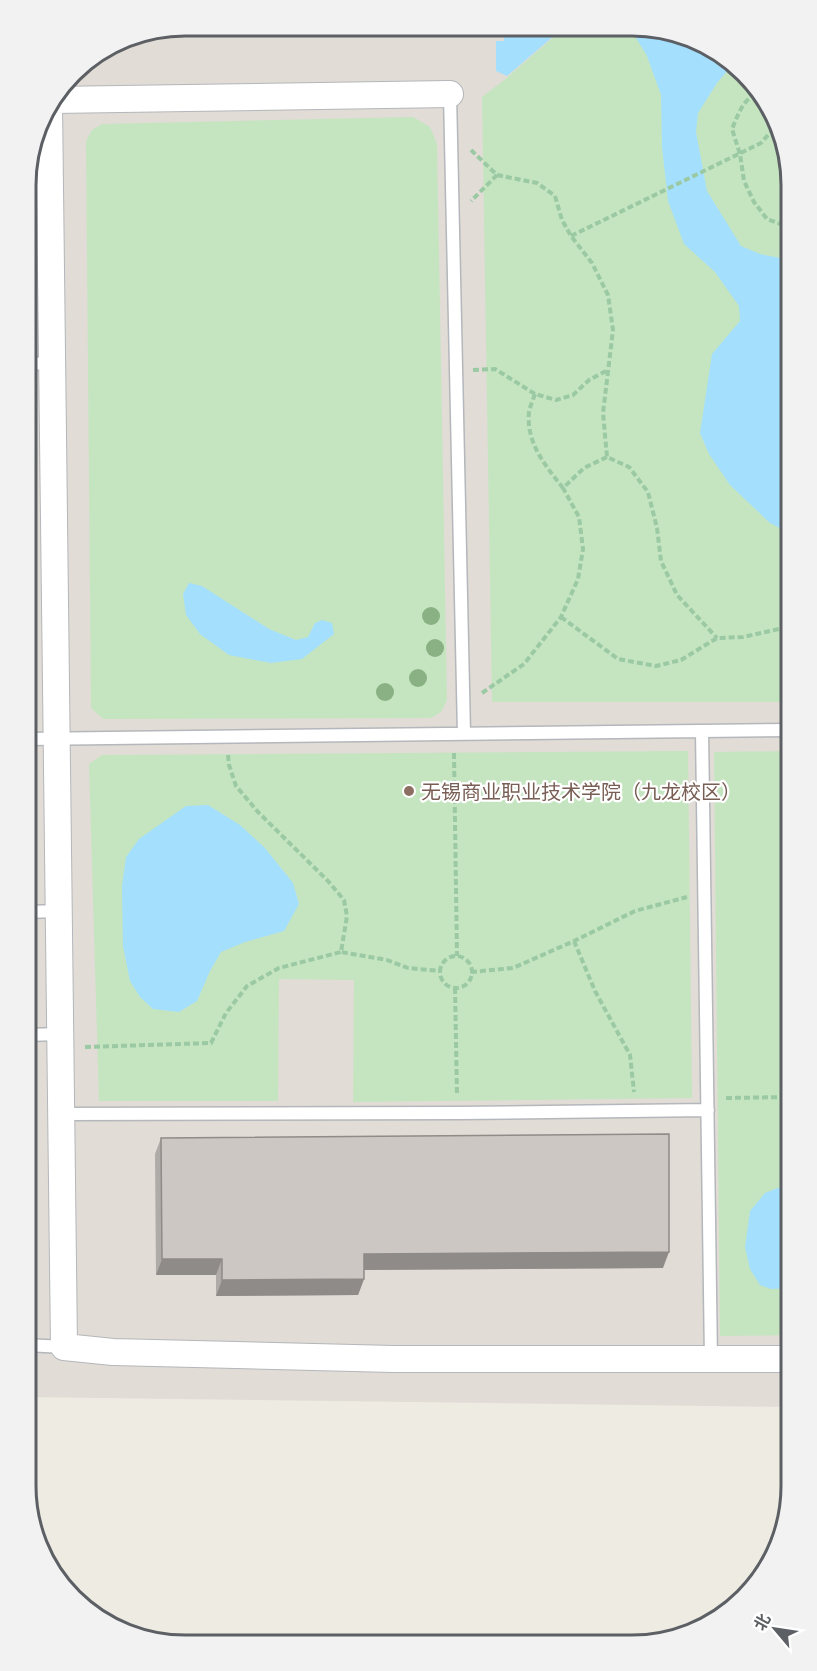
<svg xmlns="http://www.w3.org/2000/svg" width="817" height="1671" font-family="Barlow,'Noto Sans SC',sans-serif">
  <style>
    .education { fill: #e1dcd5 }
    .green { fill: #c4e5c0 }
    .water { fill: #a4dffe }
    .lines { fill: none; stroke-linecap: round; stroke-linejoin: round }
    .lane-casing { stroke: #b4b7bb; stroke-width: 15 }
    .street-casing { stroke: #b4b7bb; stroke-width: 28 }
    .path { stroke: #9ac9a3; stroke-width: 4; stroke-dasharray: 6 3; stroke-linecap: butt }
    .lane { stroke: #fff; stroke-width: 12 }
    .street { stroke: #fff; stroke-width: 26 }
    .tree { fill: #8ab183 }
    .wall { fill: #afaba8 }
    .shaded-wall { fill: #8f8b88 }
    .building { fill: #ccc7c3; stroke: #8f8b88; stroke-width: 1.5 }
    .education-dot { fill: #8d6e63; stroke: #fff; stroke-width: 2 }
    .labels { text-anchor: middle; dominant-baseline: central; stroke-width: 4.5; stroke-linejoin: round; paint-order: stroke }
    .education-label { font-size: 20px; fill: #785e54; stroke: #fff; text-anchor: start }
    .rim { fill: none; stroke: #5c6064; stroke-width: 3 }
  </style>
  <rect width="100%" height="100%" fill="#eeebe3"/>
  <!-- education -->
  <path class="education" d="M185 26 663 29 737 65 783 134 791 185V1407L26 1397 27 165 42 114 80 65 124 38Z"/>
  <!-- green -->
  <path class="green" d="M564 28 663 29 737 65 783 134 791 185V702H492L482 97 503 81Z
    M413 117 430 127 437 144 447 700 441 712 431 718 103 719 91 708 86 141 92 130 102 124Z
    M688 751 692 1098 353 1102 354 980 279 979 278 1101H99L89 764 102 755Z
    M791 751V1335L720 1336 714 752Z"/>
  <!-- water -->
  <path class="water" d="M504 28H563L507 76 496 71V41H504Z
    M630 28 663 29 734 63 717 83 698 113 696 132 707 191 741 246 760 254 791 260V534L770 523 730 485 709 454 700 433 712 354 740 321 739 306 715 272 684 244 668 201 662 147 661 95 647 56Z
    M189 583 202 586 269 629 296 640 308 637 315 623 322 620 332 623 334 634 302 659 271 663 229 655 200 634 186 615 183 594Z
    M208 805 240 825 265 848 293 883 299 904 284 931 245 942 221 952 210 971 197 1001 179 1012 153 1009 140 997 130 981 123 946 122 886 126 857 139 839 186 806Z
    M791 1183V1288L771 1289 760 1285 750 1269 745 1247 750 1211 765 1193Z"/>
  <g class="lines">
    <defs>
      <path id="lane" d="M450 94 464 734
        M27 364 52 363
        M702 731 711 1360
        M26 739 791 730
        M26 912 59 911
        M26 1035 60 1034
        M61 1114 458 1113 708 1110
        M26 1345 64 1347"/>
      <path id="street" d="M53 100 450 94
        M49 105 64 1347 113 1352 393 1359H791"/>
    </defs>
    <!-- lane casing -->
    <use href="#lane" class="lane-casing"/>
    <!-- street casing -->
    <use href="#street" class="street-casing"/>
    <!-- path -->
    <path class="path" d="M756 94C742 101 738 115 732 129L740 154 744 181 754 202 767 219 791 228
      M471 150 497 175 471 201
      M497 175 537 183 555 196 562 220 571 236 592 263 608 295 613 330 603 413 607 457 629 467 648 492 657 528 661 561 677 595 717 638
      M571 236 761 143 777 125
      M473 370 495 369 535 394 556 400 573 395 589 380 608 370
      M535 394C533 400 530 406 529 412 526 443 545 465 563 488L584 468 607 457
      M561 617 618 659 656 666 681 660 717 638 743 637 779 629 791 628
      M482 693 524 664 561 617 578 579 583 549 579 517 563 488
      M454 753 457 956
      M228 755 229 765 236 786 258 812 328 881 344 900 347 916 341 952 387 960 408 968 440 971
      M574 941 595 991 630 1055 634 1092
      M440 972a16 16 0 1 1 32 0a16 16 0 1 1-32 0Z
      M471 972 513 968 574 941 635 911 687 897
      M455 988 457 1095
      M85 1047 211 1043 226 1013 247 986 279 968 341 952
      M726 1098 791 1097"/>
    <!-- lane -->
    <use href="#lane" class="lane"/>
    <!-- street -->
    <use href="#street" class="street"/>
  </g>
  <!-- trees -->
  <g class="tree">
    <circle cx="431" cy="616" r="9"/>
    <circle cx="435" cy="648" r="9"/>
    <circle cx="418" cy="678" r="9"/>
    <circle cx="385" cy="692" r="9"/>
  </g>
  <!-- wall -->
  <path class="wall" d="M161 1138 663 1268 364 1270V1279L358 1295 216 1296V1275H156L155 1154Z"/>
  <!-- shaded-wall -->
  <path class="shaded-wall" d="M669 1252 663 1268 358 1270 364 1254Z
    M162 1259H222L216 1275H156Z
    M364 1279 358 1295 216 1296 222 1280Z"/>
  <!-- building -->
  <path class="building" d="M669 1134V1252L364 1254V1279L222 1280V1259H162L161 1138Z"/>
  <!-- markers -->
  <circle class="education-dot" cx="409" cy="791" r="6"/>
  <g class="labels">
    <!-- education labels -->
    <g class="education-label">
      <text x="421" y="791">无锡商业职业技术学院（九龙校区）</text>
    </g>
  </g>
  <!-- crop -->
  <path d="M0 0H817V1671H0ZM185 36H632A149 149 0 0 1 781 185V1486A149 149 0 0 1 632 1635H185A149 149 0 0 1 36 1486V185A149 149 0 0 1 185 36Z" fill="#f2f2f3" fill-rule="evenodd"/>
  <path class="rim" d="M185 36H632A149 149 0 0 1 781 185V1486A149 149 0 0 1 632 1635H185A149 149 0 0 1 36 1486V185A149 149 0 0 1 185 36Z"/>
  <!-- north arrow -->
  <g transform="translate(775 1629) rotate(299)" stroke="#ffffff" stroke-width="4.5" paint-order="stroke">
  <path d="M0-4.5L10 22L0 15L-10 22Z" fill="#5c6064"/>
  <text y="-9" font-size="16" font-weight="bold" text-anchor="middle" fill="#5c6064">北</text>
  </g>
</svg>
